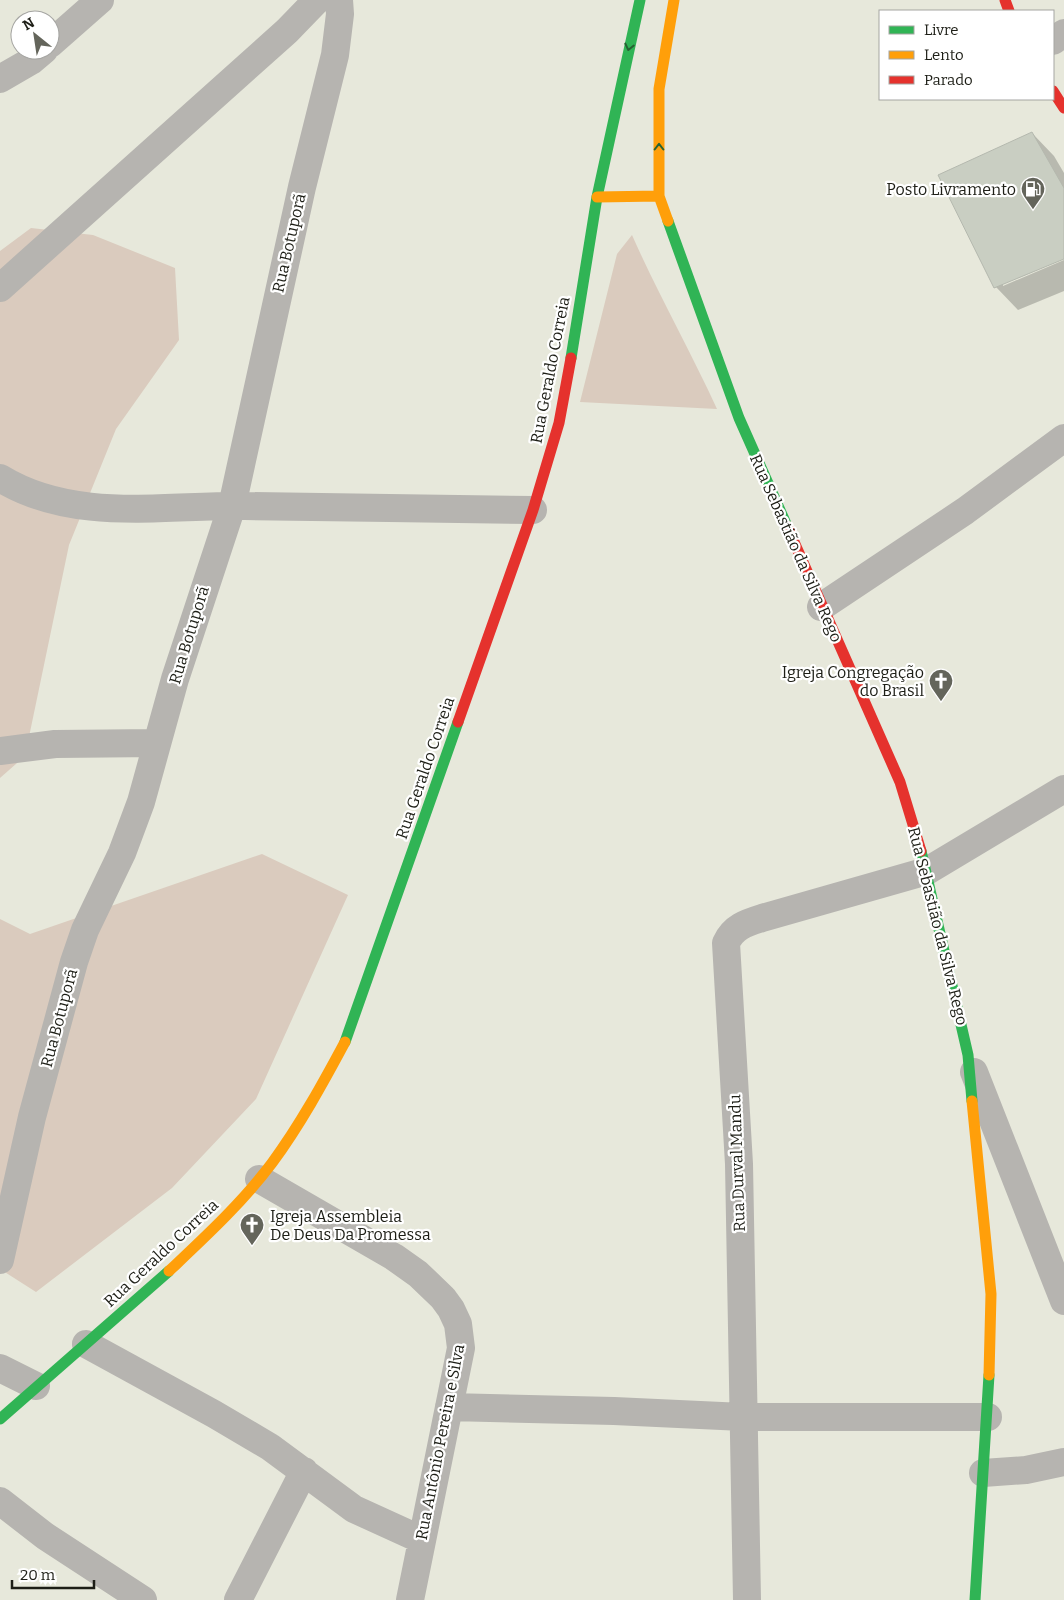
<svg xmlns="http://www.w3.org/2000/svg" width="1064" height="1600" font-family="Bitter,serif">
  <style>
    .green { fill: #dacbbe }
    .shadow { fill: #0003 }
    .building { fill: #c9cec2; stroke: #b4b8ae }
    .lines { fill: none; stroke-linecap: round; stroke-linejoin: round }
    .street { stroke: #b6b4b0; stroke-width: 28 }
    .fast { stroke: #30b455; stroke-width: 11 }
    .slow { stroke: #ff9f0a; stroke-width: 11 }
    .jam { stroke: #e5322d; stroke-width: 11 }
    .oneway { stroke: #266232 }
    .labels { text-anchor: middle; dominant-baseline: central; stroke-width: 4.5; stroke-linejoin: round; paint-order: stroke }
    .poi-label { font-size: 16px; fill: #1d1e16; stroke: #fff; text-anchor: end }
    .street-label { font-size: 16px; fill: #1d1e16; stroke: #fff }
  </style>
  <rect width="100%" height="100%" fill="#e7e8db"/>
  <!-- green -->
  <path class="green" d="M31 228 93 235 175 268 179 340 116 429 69 545 25 756 0 778V251Z
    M632 235C658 294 690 350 717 409L580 402 617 254Z
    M262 854 348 895 256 1099 172 1188 36 1292 0 1269V919L30 934Z"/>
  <!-- shadow -->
  <path class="shadow" d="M1032 133 1054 156 1064 173V257L1003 283V286L1064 260V291L1018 310 996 287Z"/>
  <!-- building -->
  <path class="building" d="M1032 132 1064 188V259L994 288 938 175Z"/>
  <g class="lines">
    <!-- street -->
    <path class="street" d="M1053 41 1064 33
      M50 44 100 0
      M0 79 31 61 44 50
      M0 288 287 31 317 0
      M0 478C73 523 163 505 245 506 341 507 437 509 533 510
      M821 607 965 511 1064 438
      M0 751 55 744 157 743
      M974 1072 1064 1301
      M259 1179 394 1257 418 1274 443 1298 451 1309 458 1324 461 1348 410 1600
      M0 1260 32 1117 74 962 85 930 122 853 141 802 175 679 232 506 302 187 335 55 340 14 339 0
      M86 1344 214 1414 270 1447 354 1509 422 1540
      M0 1368 36 1386
      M449 1407 614 1411 743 1417H988
      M983 1473 1026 1470 1064 1462
      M0 1501 45 1536 143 1600
      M238 1600 304 1471
      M747 1600 739 1164 726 943C733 927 746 923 762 918L927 871 1064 789"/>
    <!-- fast -->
    <path class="fast" d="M668 221 739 418 787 526
      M571 358 597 197 640 0
      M921 851 968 1055 972 1101
      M345 1042 458 722
      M0 1419 169 1271
      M975 1600 989 1375"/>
    <!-- slow -->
    <path class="slow" d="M597 197 659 196
      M668 221 659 196V89L674 0
      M972 1101 991 1294 989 1375
      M169 1271C205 1237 242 1203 272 1163 300 1125 323 1083 345 1042"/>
    <!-- jam -->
    <path class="jam" d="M1005 0 1009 11
      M1053 91 1064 108
      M787 526 900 782 921 851
      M458 722 533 510 559 423 571 358"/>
  </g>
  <!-- one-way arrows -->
  <defs><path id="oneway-chevron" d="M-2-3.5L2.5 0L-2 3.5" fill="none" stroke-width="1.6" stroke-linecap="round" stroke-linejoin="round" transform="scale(1.25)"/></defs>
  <g class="oneway">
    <use href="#oneway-chevron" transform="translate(629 47) rotate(103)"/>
    <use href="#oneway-chevron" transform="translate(659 147) rotate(-90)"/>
  </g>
  <!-- icons -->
  <defs>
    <symbol id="fuel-pin" viewBox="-11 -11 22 30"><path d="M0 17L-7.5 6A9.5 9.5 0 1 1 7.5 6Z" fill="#64655b" stroke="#fff"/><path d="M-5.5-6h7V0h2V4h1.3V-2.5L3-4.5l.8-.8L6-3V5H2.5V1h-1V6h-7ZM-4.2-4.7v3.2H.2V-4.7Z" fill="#fff"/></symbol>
    <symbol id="church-pin" viewBox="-11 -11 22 30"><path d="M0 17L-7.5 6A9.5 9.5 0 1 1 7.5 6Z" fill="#64655b" stroke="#fff"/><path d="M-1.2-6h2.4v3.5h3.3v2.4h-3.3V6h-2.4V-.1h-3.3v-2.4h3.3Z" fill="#fff"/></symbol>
  </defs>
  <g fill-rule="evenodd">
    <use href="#fuel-pin" x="1019" y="175" width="28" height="38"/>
    <use href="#church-pin" x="927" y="667" width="28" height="38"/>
    <use href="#church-pin" x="238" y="1211" width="28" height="38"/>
  </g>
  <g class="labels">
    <!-- poi labels -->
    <g class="poi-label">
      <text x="1016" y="189">Posto Livramento</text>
      <text x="924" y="672">Igreja Congregação<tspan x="924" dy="18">do Brasil</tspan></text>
      <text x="270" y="1216" text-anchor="start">Igreja Assembleia<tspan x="270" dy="18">De Deus Da Promessa</tspan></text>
    </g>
    <!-- street labels -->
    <g class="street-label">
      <text transform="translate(289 243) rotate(-77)">Rua Botuporã</text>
      <text transform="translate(550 370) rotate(-79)">Rua Geraldo Correia</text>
      <text transform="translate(796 548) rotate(66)">Rua Sebastião da Silva Rego</text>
      <text transform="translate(189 635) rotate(-73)">Rua Botuporã</text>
      <text transform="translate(425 768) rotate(-71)">Rua Geraldo Correia</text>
      <text transform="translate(938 926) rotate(76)">Rua Sebastião da Silva Rego</text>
      <text transform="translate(59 1018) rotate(-75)">Rua Botuporã</text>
      <text transform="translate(737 1163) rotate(-92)">Rua Durval Mandu</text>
      <text transform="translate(161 1253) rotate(-43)">Rua Geraldo Correia</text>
      <text transform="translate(440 1442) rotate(-79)">Rua Antônio Pereira e Silva</text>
    </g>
  </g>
  <!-- legend -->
  <rect x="879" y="10" width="175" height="90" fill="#ffffff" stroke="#a5a5a2"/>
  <rect x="889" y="26" width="25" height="8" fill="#30b455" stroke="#a5a5a2"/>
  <text x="924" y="35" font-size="15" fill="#1d1e16">Livre</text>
  <rect x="889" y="51" width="25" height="8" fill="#ff9f0a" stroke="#a5a5a2"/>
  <text x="924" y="60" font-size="15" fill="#1d1e16">Lento</text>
  <rect x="889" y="76" width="25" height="8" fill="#e5322d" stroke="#a5a5a2"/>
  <text x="924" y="85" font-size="15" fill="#1d1e16">Parado</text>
  <!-- north arrow -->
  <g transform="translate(35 35) rotate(330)"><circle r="24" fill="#ffffff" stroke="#a5a5a2"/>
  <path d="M0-4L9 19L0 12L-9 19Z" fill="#64655b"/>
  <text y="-8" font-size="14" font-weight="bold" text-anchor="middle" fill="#1d1e16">N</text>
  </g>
  <!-- scale -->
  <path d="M12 1580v8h82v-8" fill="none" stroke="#1d1e16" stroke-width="2.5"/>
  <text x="20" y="1580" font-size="15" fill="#1d1e16" stroke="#ffffff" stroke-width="4" paint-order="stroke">20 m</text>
</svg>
